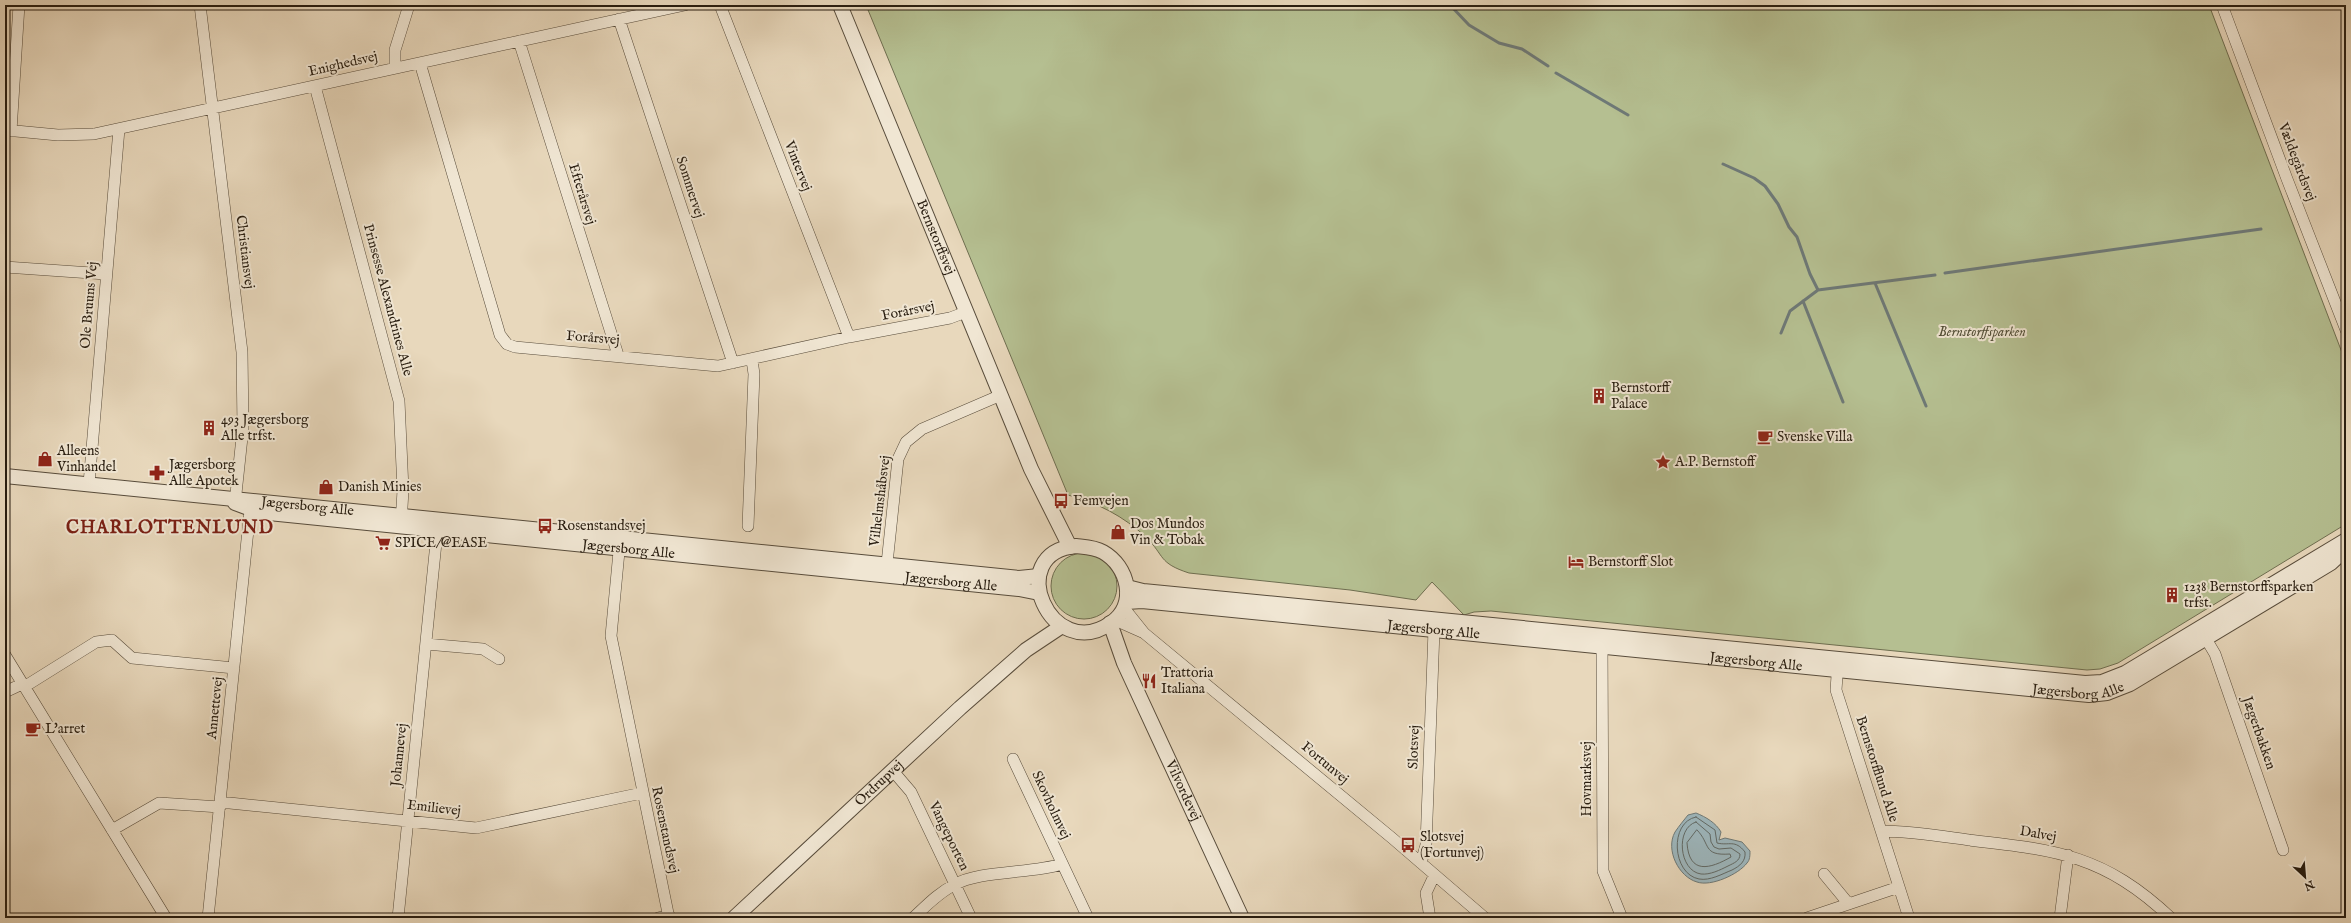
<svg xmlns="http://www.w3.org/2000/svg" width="2351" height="923" font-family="'IM FELL English',serif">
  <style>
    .green { fill: #b5bf91; stroke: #6e6e50 }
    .water { fill: #9db6bc; stroke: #6e7977 }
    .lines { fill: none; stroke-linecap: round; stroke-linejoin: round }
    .shore { stroke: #626a66; stroke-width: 1 }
    .stream { stroke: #6e7977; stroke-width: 3 }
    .minor-casing { stroke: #584c3b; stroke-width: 12 }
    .tertiary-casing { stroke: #584c3b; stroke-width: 16 }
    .minor { stroke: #f0e6d3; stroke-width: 11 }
    .tertiary { stroke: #f0e6d3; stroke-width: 14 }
    .labels { text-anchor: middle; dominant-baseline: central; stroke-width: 4; stroke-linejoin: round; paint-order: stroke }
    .street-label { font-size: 14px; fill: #281d10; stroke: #f0e6d3 }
    .park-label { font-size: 14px; font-style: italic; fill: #524e37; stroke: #f0e6d3 }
    .poi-label { font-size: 14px; fill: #281d10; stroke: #f0e6d3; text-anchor: start }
    .district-label { font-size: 18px; font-weight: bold; letter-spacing: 1px; fill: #7a1f14; stroke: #f0e6d3 }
  </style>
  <rect width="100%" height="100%" fill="#e8d8bc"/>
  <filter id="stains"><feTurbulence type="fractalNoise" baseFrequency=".005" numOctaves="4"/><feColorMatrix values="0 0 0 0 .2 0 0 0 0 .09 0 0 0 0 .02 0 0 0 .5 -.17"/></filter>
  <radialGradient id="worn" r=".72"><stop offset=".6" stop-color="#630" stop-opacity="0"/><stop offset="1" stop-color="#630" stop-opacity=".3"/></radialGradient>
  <!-- green -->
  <path class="green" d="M866 5H2209L2346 363V524L2118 663 2100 669 2087 670 1491 611 1474 612 1464 615 1432 582 1416 600 1350 590 1189 573C1158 563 1165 556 1146 537 1123 516 1098 503 1068 495Z
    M1051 586a33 33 0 1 1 66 0a33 33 0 1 1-66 0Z"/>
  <!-- water -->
  <path class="water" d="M1696 813C1706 817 1716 823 1721 832L1719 840 1725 838 1742 842 1750 851C1750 855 1750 860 1747 863 1739 874 1711 887 1697 882 1679 877 1665 850 1675 832 1679 826 1684 820 1688 815Z"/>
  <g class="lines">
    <!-- shore -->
    <path class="shore" d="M1696 817 1715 830 1717 843C1729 846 1735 839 1745 852 1746 861 1740 866 1732 870 1722 874 1710 881 1699 879 1672 874 1669 822 1696 817Z
      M1696 822 1710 834 1711 842 1714 847 1719 849 1731 848 1740 854C1740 861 1734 863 1728 866 1720 870 1710 875 1701 874 1679 871 1675 828 1696 822Z
      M1697 830C1711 844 1702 856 1730 854L1731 857C1710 869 1689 875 1687 843Z"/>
    <!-- stream -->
    <path class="stream" d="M1450 5 1469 25 1499 43 1522 49 1548 66
      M1556 73 1628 115
      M1723 164 1754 178 1765 186 1778 204 1789 227 1797 237 1810 274 1818 290
      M1945 273 2261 229
      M1875 283 1926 406
      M1803 301 1843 402
      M1781 333 1790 311 1818 290 1935 275"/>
    <defs>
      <path id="minor" d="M200 5 242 352 243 428 235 503
        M720 5 849 337
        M2222 5 2287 179 2346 330
        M619 19 733 363
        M519 41 618 355
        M420 63 500 335 507 344 515 347 718 366 849 337 950 318 966 312
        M395 68V50L409 5
        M315 86 399 401 403 490 401 524
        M5 130 58 135 94 134 685 5
        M11 131 19 5
        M5 267 106 274
        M89 484 119 129
        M748 526 754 374 752 360
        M620 541 611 636 669 918
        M886 573 898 459 906 442 922 429 1001 395
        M1124 608 1144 633 1392 838 1485 918
        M1115 620 1142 632
        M2202 632 2215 654 2283 850
        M1602 639 1603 871 1622 918
        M426 644 483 649 499 659
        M5 655 166 918
        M1838 662 1836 690 1909 918
        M24 687 96 642 112 640 132 658 234 668
        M5 692 22 684
        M1013 759 1088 918
        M893 771 911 792 971 918
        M220 802 476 828 642 793
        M112 830 159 803 220 807
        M1881 831C1910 831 1940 836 1969 840 2057 850 2104 855 2171 918
        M1421 863 1426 845 1434 630
        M1824 874 1848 903
        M208 918 251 501
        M398 918 438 523
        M658 918 669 915
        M913 918C926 906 938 893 954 885 979 870 1031 874 1062 864
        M1430 918 1426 893 1434 876
        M1807 918 1899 887
        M2060 918 2068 855"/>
      <g id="tertiary">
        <path id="s1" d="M840 5 1031 469 1070 547"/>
        <path id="s2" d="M5 476 1019 578 1039 576"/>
        <path id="s3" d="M235 503 259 512 1019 589 1039 593"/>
        <path d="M1076 546C1085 547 1094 547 1103 552 1128 566 1138 604 1111 623 1051 665 1002 553 1076 546Z"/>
        <path d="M1127 587 1143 591 2085 683 2102 682 2125 673 2346 540"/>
        <path id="s4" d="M1127 602 1142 601 2089 695 2107 693 2130 684 2331 563 2346 549"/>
        <path id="s5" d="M1110 623 1124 663 1242 918"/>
        <path id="s6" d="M734 918 960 708 1026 650 1062 626"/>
      </g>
    </defs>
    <!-- minor casing -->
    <use href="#minor" class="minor-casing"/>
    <!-- tertiary casing -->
    <use href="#tertiary" class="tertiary-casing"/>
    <!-- minor -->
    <use href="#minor" class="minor"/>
    <!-- tertiary -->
    <use href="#tertiary" class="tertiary"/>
  </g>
  <!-- icons -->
  <defs>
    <symbol id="building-bare" viewBox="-9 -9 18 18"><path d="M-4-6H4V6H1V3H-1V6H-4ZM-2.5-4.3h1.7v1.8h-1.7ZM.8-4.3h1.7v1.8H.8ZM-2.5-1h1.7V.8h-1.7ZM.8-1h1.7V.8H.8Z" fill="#8f2418" stroke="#f0e6d3" stroke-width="2.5" paint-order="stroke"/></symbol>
    <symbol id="cafe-bare" viewBox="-9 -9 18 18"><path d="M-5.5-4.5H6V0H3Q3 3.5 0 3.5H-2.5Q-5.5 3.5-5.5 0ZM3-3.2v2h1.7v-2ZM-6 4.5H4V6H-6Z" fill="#8f2418" stroke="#f0e6d3" stroke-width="2.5" paint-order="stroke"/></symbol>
    <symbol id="shop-bare" viewBox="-9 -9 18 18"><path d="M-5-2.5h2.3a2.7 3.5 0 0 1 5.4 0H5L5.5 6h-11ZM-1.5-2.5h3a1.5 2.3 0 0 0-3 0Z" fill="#8f2418" stroke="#f0e6d3" stroke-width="2.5" paint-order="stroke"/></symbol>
    <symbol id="sight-bare" viewBox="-9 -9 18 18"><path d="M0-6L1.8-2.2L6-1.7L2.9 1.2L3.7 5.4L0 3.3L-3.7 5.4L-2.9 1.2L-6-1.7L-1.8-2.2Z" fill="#8f2418" stroke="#f0e6d3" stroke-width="2.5" paint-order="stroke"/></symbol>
    <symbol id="pharmacy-bare" viewBox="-9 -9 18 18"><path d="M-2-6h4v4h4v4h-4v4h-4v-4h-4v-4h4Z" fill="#8f2418" stroke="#f0e6d3" stroke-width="2.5" paint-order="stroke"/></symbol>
    <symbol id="bus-bare" viewBox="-9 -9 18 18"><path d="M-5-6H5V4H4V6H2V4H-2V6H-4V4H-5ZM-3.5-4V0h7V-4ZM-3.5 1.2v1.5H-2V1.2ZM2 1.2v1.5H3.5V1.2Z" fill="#8f2418" stroke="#f0e6d3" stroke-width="2.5" paint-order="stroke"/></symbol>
    <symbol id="supermarket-bare" viewBox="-9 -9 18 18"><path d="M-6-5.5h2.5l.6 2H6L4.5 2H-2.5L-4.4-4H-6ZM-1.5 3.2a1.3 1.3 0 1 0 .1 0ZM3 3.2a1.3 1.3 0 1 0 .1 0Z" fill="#8f2418" stroke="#f0e6d3" stroke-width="2.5" paint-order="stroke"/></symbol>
    <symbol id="hotel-bare" viewBox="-9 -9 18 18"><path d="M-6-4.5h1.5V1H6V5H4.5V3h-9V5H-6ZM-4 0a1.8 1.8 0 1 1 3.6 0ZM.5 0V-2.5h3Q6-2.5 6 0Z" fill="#8f2418" stroke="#f0e6d3" stroke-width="2.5" paint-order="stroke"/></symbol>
    <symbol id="restaurant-bare" viewBox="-9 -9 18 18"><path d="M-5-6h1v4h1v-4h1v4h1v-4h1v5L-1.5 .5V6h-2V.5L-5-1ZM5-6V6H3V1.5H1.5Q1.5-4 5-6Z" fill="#8f2418" stroke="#f0e6d3" stroke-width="2.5" paint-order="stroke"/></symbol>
  </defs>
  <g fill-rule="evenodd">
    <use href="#building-bare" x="1588" y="385" width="22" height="22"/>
    <use href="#building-bare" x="198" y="417" width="22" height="22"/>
    <use href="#cafe-bare" x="1754" y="426" width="22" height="22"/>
    <use href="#shop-bare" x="34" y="448" width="22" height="22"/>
    <use href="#sight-bare" x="1652" y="451" width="22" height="22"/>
    <use href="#pharmacy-bare" x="146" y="462" width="22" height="22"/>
    <use href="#shop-bare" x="315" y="476" width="22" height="22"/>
    <use href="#bus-bare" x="1050" y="490" width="22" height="22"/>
    <use href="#bus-bare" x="534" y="515" width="22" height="22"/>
    <use href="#shop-bare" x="1107" y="521" width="22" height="22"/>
    <use href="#supermarket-bare" x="372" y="532" width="22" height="22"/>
    <use href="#hotel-bare" x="1565" y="551" width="22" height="22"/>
    <use href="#building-bare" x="2161" y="584" width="22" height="22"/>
    <use href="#restaurant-bare" x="1138" y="670" width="22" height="22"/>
    <use href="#cafe-bare" x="22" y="718" width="22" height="22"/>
    <use href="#bus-bare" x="1397" y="834" width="22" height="22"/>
  </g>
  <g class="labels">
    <!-- street labels -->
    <g class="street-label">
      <text transform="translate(343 64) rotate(-13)">Enighedsvej</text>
      <text transform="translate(2297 162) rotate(69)">Vældegårdsvej</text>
      <text transform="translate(798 166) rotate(69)">Vintervej</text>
      <text transform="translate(690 187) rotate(72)">Sommervej</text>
      <text transform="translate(582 194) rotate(73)">Efterårsvej</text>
      <text stroke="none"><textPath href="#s1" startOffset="251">Bernstorffsvej</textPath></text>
      <text transform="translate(245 252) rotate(83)">Christiansvej</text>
      <text transform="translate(388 300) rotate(75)">Prinsesse Alexandrines Alle</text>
      <text transform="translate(89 305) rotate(-85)">Ole Bruuns Vej</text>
      <text transform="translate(908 311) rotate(-11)">Forårsvej</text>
      <text transform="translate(593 338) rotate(5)">Forårsvej</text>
      <text transform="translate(880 501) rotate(-83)">Vilhelmshåbsvej</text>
      <text stroke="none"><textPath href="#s2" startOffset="304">Jægersborg Alle</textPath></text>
      <text stroke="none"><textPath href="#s3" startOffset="397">Jægersborg Alle</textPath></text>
      <text stroke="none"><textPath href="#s3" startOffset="721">Jægersborg Alle</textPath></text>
      <text stroke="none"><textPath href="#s4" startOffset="308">Jægersborg Alle</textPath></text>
      <text stroke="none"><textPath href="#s4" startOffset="632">Jægersborg Alle</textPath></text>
      <text stroke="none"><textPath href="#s4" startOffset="956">Jægersborg Alle</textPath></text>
      <text transform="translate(215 708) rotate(-84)">Annettevej</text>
      <text transform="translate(2259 733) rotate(71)">Jægerbakken</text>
      <text transform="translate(1414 747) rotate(-88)">Slotsvej</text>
      <text transform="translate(399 755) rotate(-84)">Johannevej</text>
      <text transform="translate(1325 763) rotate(40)">Fortunvej</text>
      <text transform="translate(1877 769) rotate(72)">Bernstorfflund Alle</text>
      <text transform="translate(1587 779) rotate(-90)">Hovmarksvej</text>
      <text stroke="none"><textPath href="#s6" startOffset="198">Ordrupvej</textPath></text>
      <text stroke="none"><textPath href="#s5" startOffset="183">Vilvordevej</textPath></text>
      <text transform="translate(1051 805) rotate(65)">Skovholmvej</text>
      <text transform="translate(434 808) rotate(7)">Emilievej</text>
      <text transform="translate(665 830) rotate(78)">Rosenstandsvej</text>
      <text transform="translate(2038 834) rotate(10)">Dalvej</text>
      <text transform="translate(949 836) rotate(64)">Vangeporten</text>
    </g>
    <!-- park labels -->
    <g class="park-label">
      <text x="1982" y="332">Bernstorffsparken</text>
    </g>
    <!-- poi labels -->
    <g class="poi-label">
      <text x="1611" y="388">Bernstorff<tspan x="1611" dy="16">Palace</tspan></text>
      <text x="221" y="420">493 Jægersborg<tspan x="221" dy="16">Alle trfst.</tspan></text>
      <text x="1777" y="437">Svenske Villa</text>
      <text x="57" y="451">Alleens<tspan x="57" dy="16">Vinhandel</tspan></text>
      <text x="1675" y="462">A.P. Bernstoff</text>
      <text x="169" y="465">Jægersborg<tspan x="169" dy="16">Alle Apotek</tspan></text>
      <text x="338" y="487">Danish Minies</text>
      <text x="1073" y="501">Femvejen</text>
      <text x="1130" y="524">Dos Mundos<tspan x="1130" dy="16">Vin &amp; Tobak</tspan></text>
      <text x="557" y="526">Rosenstandsvej</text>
      <text x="395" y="543">SPICE/@EASE</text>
      <text x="1588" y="562">Bernstorff Slot</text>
      <text x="2184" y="587">1238 Bernstorffsparken<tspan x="2184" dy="16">trfst.</tspan></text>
      <text x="1161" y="673">Trattoria<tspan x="1161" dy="16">Italiana</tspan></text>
      <text x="45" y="729">L'arret</text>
      <text x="1420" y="837">Slotsvej<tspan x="1420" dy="16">(Fortunvej)</tspan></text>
    </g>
    <!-- district labels -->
    <g class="district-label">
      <text x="170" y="528">CHARLOTTENLUND</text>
    </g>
  </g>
  <!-- margin -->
  <rect width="2351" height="923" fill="none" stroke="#e8d8bc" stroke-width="20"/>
  <rect x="6" y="6" width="2339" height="911" fill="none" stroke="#281d10" stroke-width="2"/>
  <rect x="10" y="10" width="2331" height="903" fill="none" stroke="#281d10"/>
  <!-- north arrow -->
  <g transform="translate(2305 877) rotate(154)" stroke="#f0e6d3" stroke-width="3" paint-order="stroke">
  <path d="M0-3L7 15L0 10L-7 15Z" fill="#281d10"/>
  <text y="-6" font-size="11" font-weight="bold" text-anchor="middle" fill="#281d10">N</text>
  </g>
  <rect width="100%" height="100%" filter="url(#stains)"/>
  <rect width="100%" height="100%" fill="url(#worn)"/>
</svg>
